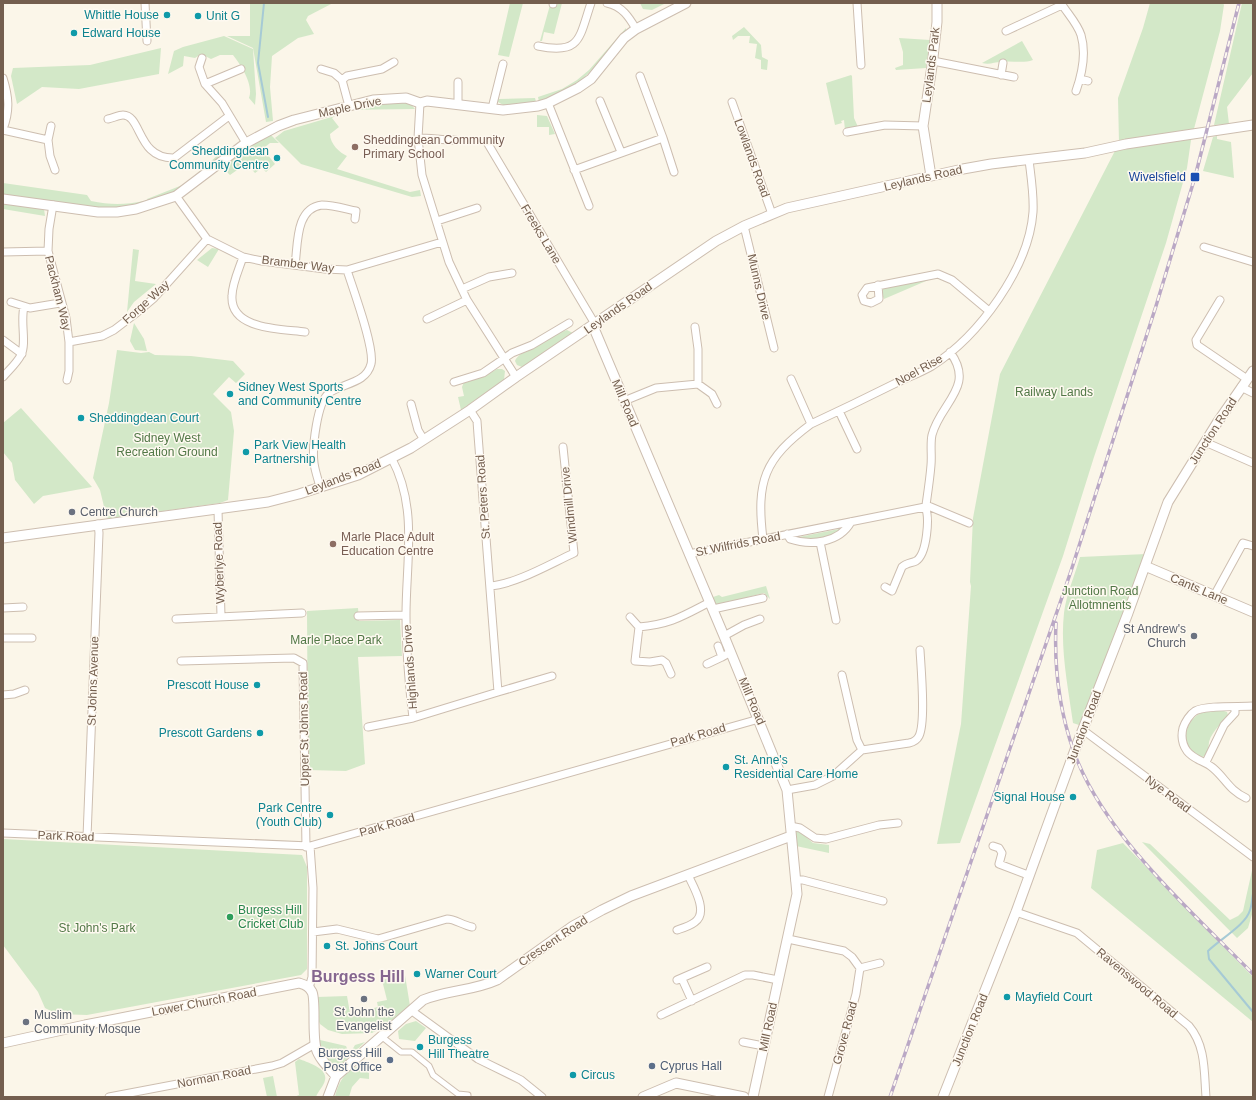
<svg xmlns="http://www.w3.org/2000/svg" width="1256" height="1100" font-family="Helvetica,sans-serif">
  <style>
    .green { fill: #d3e8c8 }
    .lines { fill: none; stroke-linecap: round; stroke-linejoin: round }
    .stream { stroke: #a6cad5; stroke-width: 2 }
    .pedestrian-casing { stroke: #cdbeb0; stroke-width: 7 }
    .minor-casing { stroke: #cdbeb0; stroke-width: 9 }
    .tertiary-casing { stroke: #cdbeb0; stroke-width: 11 }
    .pedestrian { stroke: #fff; stroke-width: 5 }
    .minor { stroke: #fff; stroke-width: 7 }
    .tertiary { stroke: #fff; stroke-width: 9 }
    .rail-casing { stroke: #baa8c5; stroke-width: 3.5 }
    .rail { stroke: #fef9f0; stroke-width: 2; stroke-dasharray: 6; stroke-linecap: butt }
    .culture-dot { fill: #0f9aa8; stroke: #fef9f0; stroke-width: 1.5 }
    .education-dot { fill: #8d6e63; stroke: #fef9f0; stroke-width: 1.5 }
    .transit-dot { fill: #1a4fb4; stroke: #fef9f0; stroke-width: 1.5 }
    .worship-dot { fill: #6b7280; stroke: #fef9f0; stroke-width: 1.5 }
    .leisure-dot { fill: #2e9e5b; stroke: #fef9f0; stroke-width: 1.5 }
    .service-dot { fill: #5c6f8a; stroke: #fef9f0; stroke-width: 1.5 }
    .labels { text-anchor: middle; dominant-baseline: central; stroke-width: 3; stroke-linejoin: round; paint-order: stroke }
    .culture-label { font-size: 12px; fill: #0d838f; stroke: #fef9f0; text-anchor: start }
    .street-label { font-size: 12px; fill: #745f4f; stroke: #fef9f0 }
    .education-label { font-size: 12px; fill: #785e54; stroke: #fef9f0; text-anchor: start }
    .transit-label { font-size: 12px; fill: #164399; stroke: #fef9f0; text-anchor: end }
    .park-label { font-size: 12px; fill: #527847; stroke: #fef9f0 }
    .worship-label { font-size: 12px; fill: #5b616d; stroke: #fef9f0; text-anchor: start }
    .leisure-label { font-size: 12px; fill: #27864d; stroke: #fef9f0; text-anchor: start }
    .service-label { font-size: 12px; fill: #4e5e75; stroke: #fef9f0; text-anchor: end }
    .district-label { font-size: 16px; font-weight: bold; fill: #85668f; stroke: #fef9f0 }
  </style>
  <rect width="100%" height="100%" fill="#fbf6e9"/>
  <!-- green -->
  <path class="green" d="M250 3H333L308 16 306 20 314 34 298 38 272 56 270 87 273 121 266 122 253 48 227 36H250Z
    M510 3H523L509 57 498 55Z
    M558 3H562L554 34 544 32 542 41H540L550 5 557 6Z
    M640 3H666L652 10 643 9Z
    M1150 3H1223L1224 5 1220 31 1191 140 1187 168 1166 243 1094 457 1063 556 960 843 937 844 961 724 971 586 970 582 973 518 1000 374 1119 143 1118 98 1143 28Z
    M1242 3H1253V73L1227 107 1229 124 1214 125Z
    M744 27 761 45 762 57 768 60 767 70 761 69V60L755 58 757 44 749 43 750 36H738L733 40 732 36Z
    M626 28V34L579 83 563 92 539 102 538 97 562 89 577 80 589 70Z
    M224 36 253 49 256 94 255 105 249 98C254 85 241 65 233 55H220L211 59 201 54 195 58 184 56 183 66 168 74 174 51 183 47Z
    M899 38 930 40 926 68 896 70 895 68 903 65V52Z
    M1022 41 1033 60C1022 64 1013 60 1001 62 994 62 990 65 982 63Z
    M161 48 159 74 79 89 42 87 17 104 11 76 13 68 90 65Z
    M851 75 852 76 854 118 858 127 845 130 844 120 841 121 842 123 835 125 826 83Z
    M535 98 536 102 505 106 498 102V99Z
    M408 101 415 109 340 110 378 102Z
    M537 115 547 116 555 134 549 135V127H537Z
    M335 116 332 118 339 127 330 134C330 144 340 153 347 156L337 169 410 192 420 190 421 196 412 197 301 164 275 138 284 131Z
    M269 133 279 143H270L265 147 269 152 267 154 275 164 266 172 262 168 255 173 245 162 239 167 240 168 230 175 227 172 226 166 235 154Z
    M1217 136V139L1231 142 1234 178 1203 171 1213 137Z
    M225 153H228L177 191 148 202 147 199 185 184 218 155Z
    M3 183 87 195 91 201C110 205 125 205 144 201L145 203 120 208H100L3 194Z
    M3 203 44 209 45 216 3 209Z
    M212 248 219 249 208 267 197 260Z
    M133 249 139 250 135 281 156 284 134 302 127 312Z
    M933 278 884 299 881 292 882 288Z
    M134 323 144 339 147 351 135 350 130 341Z
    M567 330 573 333 528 364 522 367 517 365 515 361C518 351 556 333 567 330Z
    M117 350 141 353 149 352 155 355 191 356 233 361 245 374 236 383 229 377 213 394 231 412 234 431 228 500 220 503 107 519 100 490 93 478 109 403Z
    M497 369H502L505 371 504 380 461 410 458 397 464 396 462 387 464 382 485 376Z
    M21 408 92 487 43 496 34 504 15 480 12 463 3 452V423Z
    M844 528C829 540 812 540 794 538Z
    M1146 554 1135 586 1079 725 1073 723C1068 687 1060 649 1064 613 1066 595 1075 575 1080 557Z
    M766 586 770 599 764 593 716 605 713 597 719 595 722 597Z
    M358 608 359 621 400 620 402 656 358 657 365 764 346 771 308 770 307 611Z
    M1224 711 1227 712 1228 715C1220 726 1206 736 1209 750L1203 757C1180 754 1182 728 1196 716 1203 710 1215 711 1224 711Z
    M796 830H798L813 843 829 845V853L796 846Z
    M3 839 302 855 307 867V969L301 975 87 1015 57 1014 45 1008 38 992 3 945Z
    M1142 842 1150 844 1230 920 1238 916 1243 911 1253 866V911L1248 928 1237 938Z
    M1123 843 1253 977V1022L1091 888 1097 850Z
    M405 975 410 1006 393 1022 372 1033 342 1034 328 1030 320 1024 317 1017V997L347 996 350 1013H354L355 1015 358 1014V1012L366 1010 367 1014 375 1012 374 1008 378 1007 377 1002 387 1000 382 980Z
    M416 1021 426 1028 415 1041 399 1039 398 1031 406 1024Z
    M320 1040 346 1046 348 1051 352 1050 355 1045 365 1042 341 1065 333 1067 322 1053 318 1042Z
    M299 1059C307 1062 328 1068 325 1080 324 1086 318 1091 316 1097H294L299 1095 295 1062Z
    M360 1066 369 1073V1079L360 1078 352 1087 349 1097H335C338 1084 345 1069 360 1066Z
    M273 1076 277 1097H267L263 1078Z"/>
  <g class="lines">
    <!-- stream -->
    <path class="stream" d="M264 3 258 63 268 117
      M1253 894C1252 899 1252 905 1250 910 1246 925 1220 939 1208 951L1209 959 1253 1012"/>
    <defs>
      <path id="pedestrian" d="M381 1036 401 1052H412L429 1066 433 1075 458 1094 468 1095V1097"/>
      <path id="minor" d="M145 3 147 41
        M607 3C622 6 629 17 636 29
        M857 3 861 65
        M1061 3C1067 13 1077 23 1081 35 1086 52 1082 74 1076 91
        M553 4V3
        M1006 31 1062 5
        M538 46C581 55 579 38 591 3
        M202 58 199 67 205 84 222 103 246 143
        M933 61 1014 77
        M321 69 334 73 342 80
        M1001 75 1003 63
        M3 78C9 97 10 111 3 129
        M1080 79 1088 81
        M205 84 241 69
        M600 101 621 152
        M732 102 772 214
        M420 103 418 138 422 175 449 262 467 300 516 377
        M548 103 589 206
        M458 104V82
        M349 106 342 80 347 76 382 69 394 62
        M492 108 503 64
        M108 119C113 118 119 115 123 115 142 115 137 159 174 158L229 116
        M3 130 48 140 51 126
        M847 132 885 125 923 126
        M418 138C431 138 442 140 455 140
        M663 138 674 172
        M48 140 50 156 55 170
        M488 144 595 324
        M574 170 663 138 640 76
        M176 196 207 239 243 257 262 261 325 269 347 270 442 242
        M53 205 49 229 48 251 66 318 69 342V371L67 380
        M437 221 477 208
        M744 226 774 348
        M1204 247 1253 262
        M3 252 48 251
        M243 257C239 269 232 284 232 296 230 330 282 329 305 332
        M295 265C298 245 295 208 322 205 333 205 346 209 356 211L355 219
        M878 285 879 299 871 303 864 301 862 295 867 288 938 274 952 280 989 311
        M462 289 489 277 512 273
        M1220 300 1196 340 1197 345 1247 379
        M11 302 30 308 60 303
        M427 319 467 300
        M695 327 698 349V384
        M3 340 22 354
        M69 342 102 336 114 330 135 314 154 298 207 239
        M3 377C9 370 17 363 21 355 27 343 20 322 24 307
        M791 379 811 424
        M454 382 483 373 512 353 532 345 569 323
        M1241 387 1253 393
        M624 401 656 388 698 384 712 394 717 404
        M411 404 418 430 424 440
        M470 410 477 421 478 435 498 692 552 676
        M839 411 857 449
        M1205 442 1253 463
        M392 459C418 508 406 561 406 615 406 650 409 684 413 718
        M320 487C318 479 315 471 314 463 312 448 317 402 329 393 342 383 366 384 371 364 375 348 353 289 347 270
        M926 505C928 491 930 478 931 465 932 455 930 444 932 435 940 403 976 387 950 352
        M926 505 969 523
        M218 510 221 616
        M787 534 790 539C811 546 839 543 851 522
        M763 539C756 481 764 459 811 424 839 411 866 398 894 384 906 378 920 373 932 366 979 336 1029 268 1033 212 1034 195 1031 177 1029 160
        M820 542 836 620
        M689 554 925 507 926 505
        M490 586C516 584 550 564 574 553L563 447
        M885 587 892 591 902 567C906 563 912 563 916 561 927 554 930 517 925 507
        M1214 596 1243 543 1253 546
        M3 608 23 607
        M713 609 763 598
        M358 616 406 615
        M630 617 639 627
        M176 619 302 613
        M724 636 744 625 760 619
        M3 638H32
        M718 646 722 657 731 652
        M181 661 294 658 303 663 306 847
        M707 664 722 657
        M671 674 666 663 662 660 650 662 635 661 639 627C671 624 681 617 710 602
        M842 675 857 740 862 750
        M3 695 14 694 25 690
        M368 727 413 718 498 692
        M1083 730 1253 857
        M1206 762 1224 725 1235 713V707
        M787 790 815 785 833 776 862 750 909 743C914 742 917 740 919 736 926 722 921 668 920 650
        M1246 798C1229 790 1226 779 1213 768 1205 761 1194 760 1187 751 1182 744 1181 736 1183 728 1185 722 1190 714 1195 711 1206 705 1239 707 1253 706
        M790 826 800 828 815 838 826 839 879 825 898 823
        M3 833 310 846 759 719
        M87 837 99 533 98 524
        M993 846 999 848 1002 853 999 864 1028 875
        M795 880H803L883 901
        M1016 912 1077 933 1189 1026C1206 1046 1204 1072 1206 1097
        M677 930C683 928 690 926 695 922 709 912 693 886 688 875
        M313 932 337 929 378 939 447 919C455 919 462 925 472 927
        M788 939 844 951 852 957 860 968 856 994 828 1097
        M860 968 880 963
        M682 979 692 1001
        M677 980 707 967
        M309 988 312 977 313 888 310 846
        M412 1011 478 1059 521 1080 542 1097
        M661 1015 745 975H753L778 980
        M743 1042 764 1046
        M109 1097 272 1066 282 1063 315 1044"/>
      <path id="tertiary" d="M931 176 923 126 932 66 937 22V3
        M3 199 98 212H117L136 209 176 196 246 143 278 126 294 120 373 100 406 98 420 103 427 101 503 110 538 106 548 103 578 88 591 79 624 38 636 29 686 3
        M593 326 724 636 787 790 797 894 753 1097
        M3 538 268 502 299 494 358 475 411 448 470 410 516 377 716 241 744 226 787 208 963 169 991 164 1085 153 1126 144 1253 125
        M1145 566 1253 612
        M3 1043 85 1025 299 983C305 985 309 986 312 992 316 999 312 1034 316 1048 319 1059 329 1068 336 1076
        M328 1097 336 1076 423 1000C447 990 473 991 497 980L573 926 602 910 631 896 791 836
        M643 1097 676 1083 744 1097
        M943 1097 1016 912 1076 747 1128 613 1168 502 1217 423 1253 371"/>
    </defs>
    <!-- pedestrian casing -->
    <use href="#pedestrian" class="pedestrian-casing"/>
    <!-- minor casing -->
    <use href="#minor" class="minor-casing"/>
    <!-- tertiary casing -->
    <use href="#tertiary" class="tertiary-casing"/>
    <!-- pedestrian -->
    <use href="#pedestrian" class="pedestrian"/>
    <!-- minor -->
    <use href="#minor" class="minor"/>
    <!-- tertiary -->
    <use href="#tertiary" class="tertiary"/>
    <defs>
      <path id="rail" d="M1056 623C1054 667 1059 710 1074 752 1103 834 1193 913 1253 974
        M890 1097 1071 571 1156 306 1195 177 1239 3"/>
    </defs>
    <!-- rail casing -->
    <use href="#rail" class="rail-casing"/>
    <!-- rail -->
    <use href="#rail" class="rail"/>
  </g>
  <!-- markers -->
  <g class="culture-dot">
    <circle cx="167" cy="15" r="4"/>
    <circle cx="198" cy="16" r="4"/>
    <circle cx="74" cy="33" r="4"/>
    <circle cx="277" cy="158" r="4"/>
    <circle cx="230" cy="394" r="4"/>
    <circle cx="81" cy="418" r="4"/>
    <circle cx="246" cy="452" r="4"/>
    <circle cx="257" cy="685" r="4"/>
    <circle cx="260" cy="733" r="4"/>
    <circle cx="726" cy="767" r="4"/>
    <circle cx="1073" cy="797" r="4"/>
    <circle cx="330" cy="815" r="4"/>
    <circle cx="327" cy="946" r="4"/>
    <circle cx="417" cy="974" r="4"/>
    <circle cx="1007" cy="997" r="4"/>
    <circle cx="420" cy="1047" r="4"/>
    <circle cx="573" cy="1075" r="4"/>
  </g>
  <g class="education-dot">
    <circle cx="355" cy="147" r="4"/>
    <circle cx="333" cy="544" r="4"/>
  </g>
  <rect class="transit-dot" x="1190" y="172" width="10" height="10" rx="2"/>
  <g class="worship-dot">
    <circle cx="72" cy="512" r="4"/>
    <circle cx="1194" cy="636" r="4"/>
    <circle cx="364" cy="999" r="4"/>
    <circle cx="26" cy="1022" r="4"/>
  </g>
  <circle class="leisure-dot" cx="230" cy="917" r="4"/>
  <g class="service-dot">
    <circle cx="390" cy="1060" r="4"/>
    <circle cx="652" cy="1066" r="4"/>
  </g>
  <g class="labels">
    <!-- culture labels -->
    <g class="culture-label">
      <text x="159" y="15" text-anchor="end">Whittle House</text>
      <text x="206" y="16">Unit G</text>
      <text x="82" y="33">Edward House</text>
      <text x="269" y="151" text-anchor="end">Sheddingdean<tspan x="269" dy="14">Community Centre</tspan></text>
      <text x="238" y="387">Sidney West Sports<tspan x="238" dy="14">and Community Centre</tspan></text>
      <text x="89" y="418">Sheddingdean Court</text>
      <text x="254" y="445">Park View Health<tspan x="254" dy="14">Partnership</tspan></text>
      <text x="249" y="685" text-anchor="end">Prescott House</text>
      <text x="252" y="733" text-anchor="end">Prescott Gardens</text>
      <text x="734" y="760">St. Anne's<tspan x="734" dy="14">Residential Care Home</tspan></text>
      <text x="1065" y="797" text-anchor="end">Signal House</text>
      <text x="322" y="808" text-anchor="end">Park Centre<tspan x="322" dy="14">(Youth Club)</tspan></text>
      <text x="335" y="946">St. Johns Court</text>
      <text x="425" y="974">Warner Court</text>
      <text x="1015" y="997">Mayfield Court</text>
      <text x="428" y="1040">Burgess<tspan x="428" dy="14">Hill Theatre</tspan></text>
      <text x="581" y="1075">Circus</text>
    </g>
    <!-- street labels -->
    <g class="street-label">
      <text transform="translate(931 65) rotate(-83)">Leylands Park</text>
      <text transform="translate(350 107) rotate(-12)">Maple Drive</text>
      <text transform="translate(752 158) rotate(70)">Lowlands Road</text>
      <text transform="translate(923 178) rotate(-13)">Leylands Road</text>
      <text transform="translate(541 234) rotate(59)">Freeks Lane</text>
      <text transform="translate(298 264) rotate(7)">Bramber Way</text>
      <text transform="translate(759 287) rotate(77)">Munns Drive</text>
      <text transform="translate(58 293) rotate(76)">Packham Way</text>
      <text transform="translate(146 302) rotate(-42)">Forge Way</text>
      <text transform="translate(618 308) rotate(-35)">Leylands Road</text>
      <text transform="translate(919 370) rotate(-29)">Noel Rise</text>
      <text transform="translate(625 403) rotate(67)">Mill Road</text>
      <text transform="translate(1213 431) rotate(-57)">Junction Road</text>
      <text transform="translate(343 477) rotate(-21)">Leylands Road</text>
      <text transform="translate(483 497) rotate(-94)">St. Peters Road</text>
      <text transform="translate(569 505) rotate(-96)">Windmill Drive</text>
      <text transform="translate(738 544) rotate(-11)">St Wilfrids Road</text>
      <text transform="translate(219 563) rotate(-92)">Wyberlye Road</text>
      <text transform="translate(1199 589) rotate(23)">Cants Lane</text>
      <text transform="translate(410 667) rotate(-94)">Highlands Drive</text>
      <text transform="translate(93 681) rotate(-88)">St Johns Avenue</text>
      <text transform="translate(752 701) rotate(67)">Mill Road</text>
      <text transform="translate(1084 727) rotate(-69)">Junction Road</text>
      <text transform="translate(304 729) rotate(-91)">Upper St Johns Road</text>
      <text transform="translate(698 735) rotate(-16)">Park Road</text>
      <text transform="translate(1168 794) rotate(37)">Nye Road</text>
      <text transform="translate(387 825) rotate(-16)">Park Road</text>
      <text transform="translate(66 836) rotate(2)">Park Road</text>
      <text transform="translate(553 941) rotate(-34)">Crescent Road</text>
      <text transform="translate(1137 983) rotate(40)">Ravenswood Road</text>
      <text transform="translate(204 1002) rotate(-11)">Lower Church Road</text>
      <text transform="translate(768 1027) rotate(-78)">Mill Road</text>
      <text transform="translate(970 1030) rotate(-68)">Junction Road</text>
      <text transform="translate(845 1033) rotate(-75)">Grove Road</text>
      <text transform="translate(214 1077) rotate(-11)">Norman Road</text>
    </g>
    <!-- education labels -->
    <g class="education-label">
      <text x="363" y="140">Sheddingdean Community<tspan x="363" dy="14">Primary School</tspan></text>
      <text x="341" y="537">Marle Place Adult<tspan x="341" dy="14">Education Centre</tspan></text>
    </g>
    <!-- transit labels -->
    <g class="transit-label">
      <text x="1186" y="177">Wivelsfield</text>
    </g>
    <!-- park labels -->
    <g class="park-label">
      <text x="1054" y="392">Railway Lands</text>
      <text x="167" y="438">Sidney West<tspan x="167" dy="14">Recreation Ground</tspan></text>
      <text x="1100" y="591">Junction Road<tspan x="1100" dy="14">Allotmnents</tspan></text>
      <text x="336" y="640">Marle Place Park</text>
      <text x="97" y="928">St John's Park</text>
    </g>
    <!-- worship labels -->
    <g class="worship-label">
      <text x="80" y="512">Centre Church</text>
      <text x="1186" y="629" text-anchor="end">St Andrew's<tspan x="1186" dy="14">Church</tspan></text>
      <text x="364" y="1012" text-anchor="middle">St John the<tspan x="364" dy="14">Evangelist</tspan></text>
      <text x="34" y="1015">Muslim<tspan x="34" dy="14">Community Mosque</tspan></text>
    </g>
    <!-- leisure labels -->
    <g class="leisure-label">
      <text x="238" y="910">Burgess Hill<tspan x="238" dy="14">Cricket Club</tspan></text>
    </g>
    <!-- service labels -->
    <g class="service-label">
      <text x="382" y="1053">Burgess Hill<tspan x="382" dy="14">Post Office</tspan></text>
      <text x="660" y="1066" text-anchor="start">Cyprus Hall</text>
    </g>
    <!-- district labels -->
    <g class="district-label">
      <text x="358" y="976">Burgess Hill</text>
    </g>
  </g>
  <!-- border -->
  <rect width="1256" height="1100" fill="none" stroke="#745f4f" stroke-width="8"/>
</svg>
